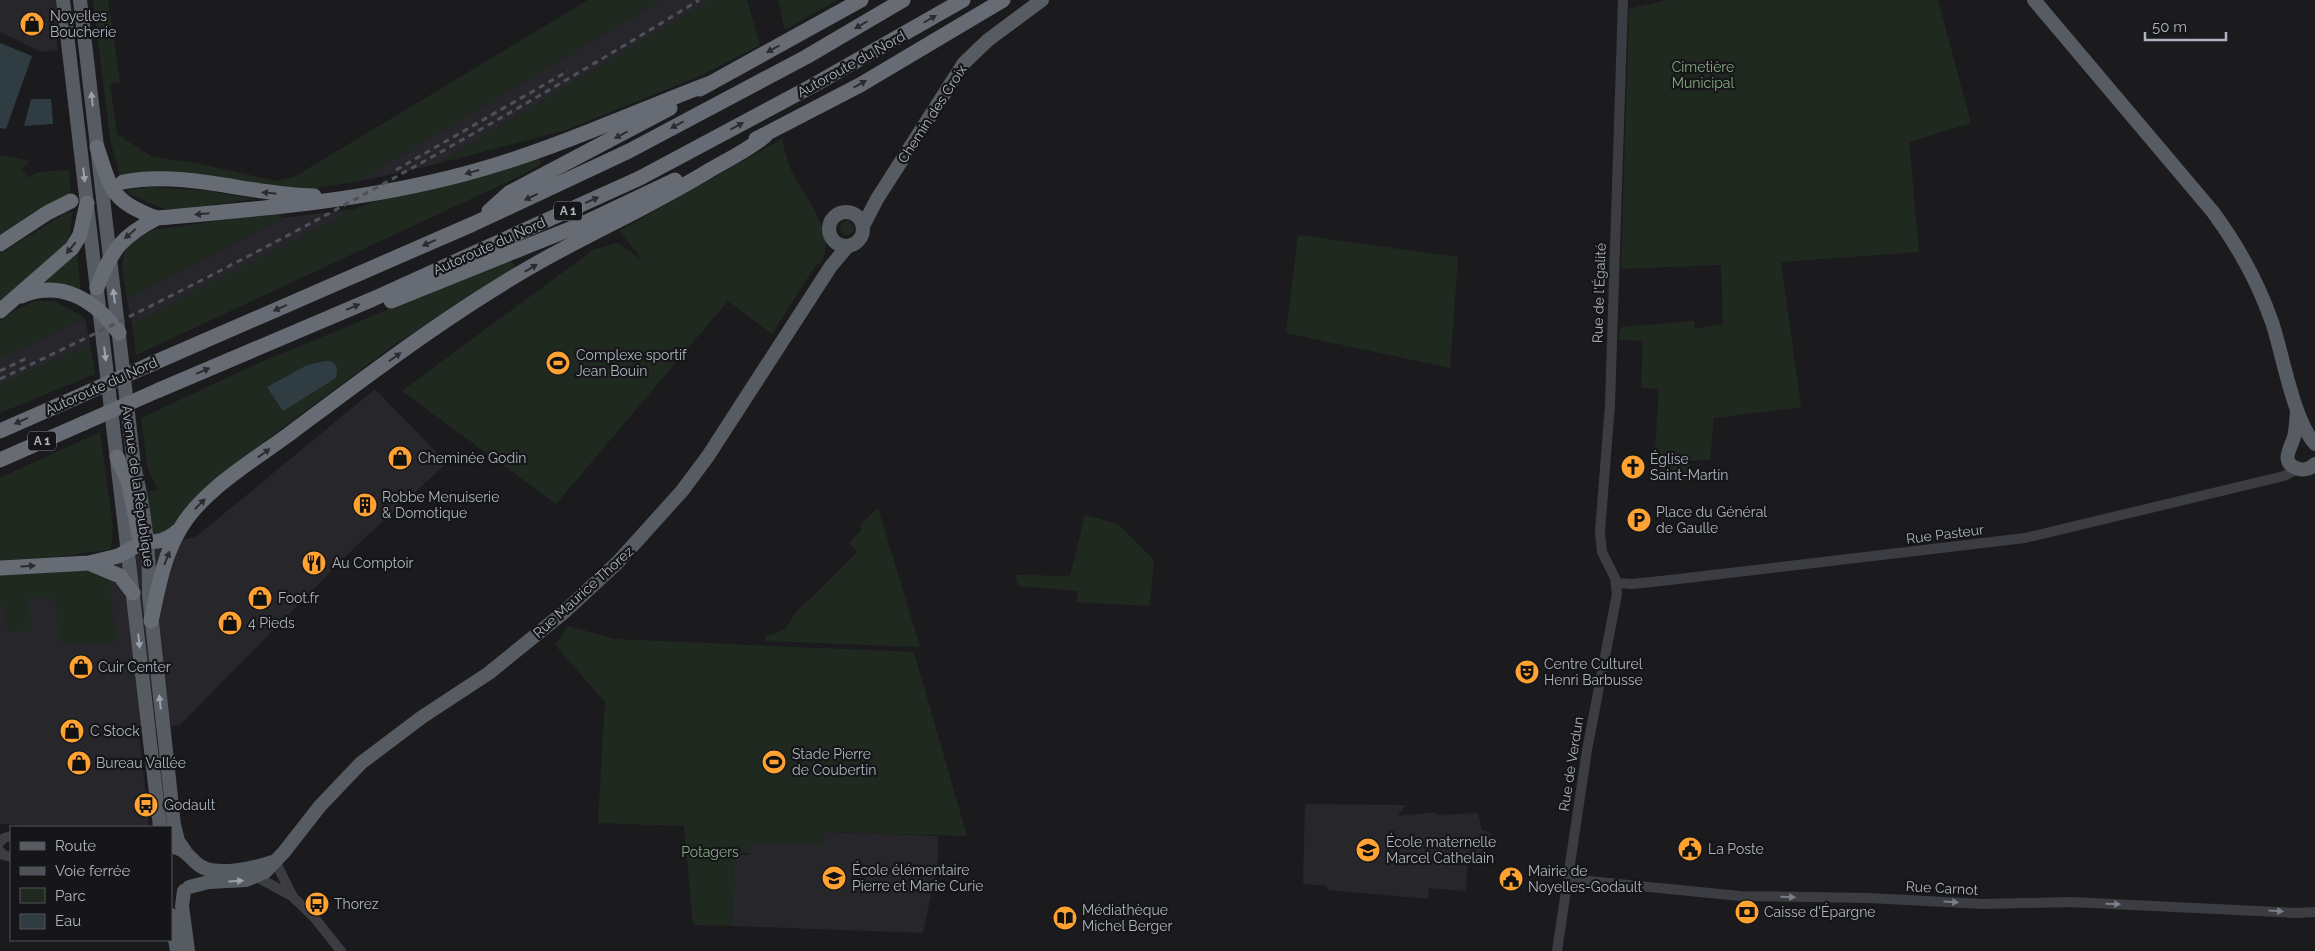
<svg xmlns="http://www.w3.org/2000/svg" width="2315" height="951" font-family="Raleway,sans-serif">
  <style>
    .built { fill: #27272b }
    .green { fill: #202920; fill-rule: evenodd }
    .water { fill: #2f3d43 }
    .lines { fill: none; stroke-linecap: round; stroke-linejoin: round }
    .minor { stroke: #3b3d43; stroke-width: 10 }
    .major { stroke: #575b62; stroke-width: 14 }
    .highway { stroke: #676c74; stroke-width: 15 }
    .rail { stroke: #4e5258; stroke-width: 3; stroke-dasharray: 6 5; stroke-linecap: butt }
    .highway-bridge { stroke: #676c74; stroke-width: 15 }
    .oneway { fill: #2a2c30 }
    .oneway2 { fill: #9ba2ac }
    .oneway3 { fill: #797e87 }
    .labels { text-anchor: middle; dominant-baseline: central; stroke-width: 4.5; stroke-linejoin: round; paint-order: stroke }
    .shield { fill: #161619; stroke: #7f858c; stroke-width: 1 }
    .shield-label { font-size: 12px; font-weight: bold; fill: #acb4be }
    .poi-label { font-size: 14px; fill: #acb4be; stroke: #161619; text-anchor: start }
    .street-label { font-size: 14px; fill: #acb4be; stroke: #161619 }
    .park-label { font-size: 14px; fill: #84aa82; stroke: #161619 }
  </style>
  <rect width="100%" height="100%" fill="#1b1b1e"/>
  <!-- built -->
  <path class="built" d="M0 0H56L60 30 57 40 58 50 41 52 0 32Z
    M661 0H711L437 164 356 182Z
    M355 209 132 324 127 299 283 218Z
    M85 318 90 344 0 385V358Z
    M375 389 447 463 354 548 180 725 139 730 149 827H19L16 825 0 824V571L109 561 197 536Z
    M1305 804 1406 805 1398 816 1436 812V815L1478 813 1482 830 1491 833 1481 865 1468 861 1466 891 1429 888 1428 899 1328 890 1326 886 1303 884Z
    M825 832 938 836V862L923 933 732 926 734 855H748L749 842 822 845Z"/>
  <!-- green -->
  <path class="green" d="M93 0H108L120 82 110 83 117 134 152 157 196 163 276 181 294 177 588 0H661L356 182 319 187 317 192 120 177 110 138Z
    M711 0H747L760 45 702 75 566 130 437 164Z
    M778 0H837L785 30Z
    M1667 0H1938L1971 123 1909 142 1919 252 1781 262 1801 407 1714 418 1710 460 1689 461 1691 481 1653 478 1659 389 1641 388 1643 341 1618 340 1621 327 1694 321 1695 329 1723 324 1721 265 1621 269 1629 9Z
    M782 139C785 152 788 164 794 176 807 201 835 230 822 262L815 266 772 334 728 301 556 504 402 391 593 250 617 243 643 260 619 231Z
    M0 155 30 161 22 169 29 178 37 172 69 170 71 193 0 235Z
    M538 157 541 164 520 176 136 355 132 324 355 209 381 199Z
    M149 187 200 190 256 199 172 210 162 208 129 194 127 190Z
    M73 212 68 243 0 302V254L64 214Z
    M279 212 283 218 127 299C121 263 115 245 154 230Z
    M840 228a7 7 0 1 1 14 0a7 7 0 1 1-14 0Z
    M1298 235 1458 257 1450 368 1286 333Z
    M77 252 81 292 37 285Z
    M510 259 517 270 485 287 391 347 221 474 168 532 151 534 145 491 158 490 148 469 141 418 250 367ZM325 361 284 411H283L267 387 307 365Z
    M34 301H54L85 318 0 358V321L14 311Z
    M90 344 95 374 0 413V385Z
    M100 432 113 527 111 549 59 557 0 560V478Z
    M878 508 920 647 766 641 765 636C795 632 787 615 806 603L857 552 849 543 862 529 859 526Z
    M1085 515 1118 524 1154 560 1150 606 1077 602 1078 591 1018 586 1015 575 1070 576Z
    M85 570 109 578 117 642 60 645 55 597 28 599 31 630 8 632 3 607H0V575Z
    M568 626 615 639 914 652 967 836 825 832 822 845 750 842 749 853 734 855 732 926 693 925 684 826 598 823 605 702 555 645Z"/>
  <!-- water -->
  <path class="water" d="M0 43 32 56 6 129 0 128Z
    M31 99H51L53 124 24 126Z
    M325 361 333 362 337 368 336 378 283 411 267 387 307 365Z"/>
  <g class="lines">
    <!-- minor -->
    <path class="minor" d="M1617 583 1632 584 1670 580 2025 538 2284 476 2298 469
      M0 842 4 838 11 836
      M0 851 3 855 11 857
      M275 861 293 897 313 916 341 951
      M257 877 292 896
      M1568 879 1740 896 1869 898 1983 904 2071 902 2296 913 2315 912
      M1557 951 1587 750 1617 594 1615 578 1602 552 1600 532 1610 404 1623 0"/>
    <!-- major -->
    <path class="major" d="M63 0 160 827
      M80 0 134 465C144 508 150 550 149 595L174 825 178 841 185 851
      M2034 0 2213 212C2238 246 2258 282 2272 322 2283 355 2293 419 2315 444
      M829 229a17 17 0 1 1 34 0a17 17 0 1 1-34 0Z
      M863 226 877 199 964 63 988 40 1042 0
      M2297 412C2296 420 2296 429 2294 437 2291 448 2280 461 2296 468 2303 471 2310 469 2315 464
      M177 848C188 851 192 862 202 867 219 876 255 868 272 862
      M189 887 209 882 246 880 265 872 284 852 320 806 361 763 422 717 489 673 563 613 617 563 682 491 708 456 831 266 848 246
      M184 891 182 906 188 951
      M171 915 177 951"/>
    <!-- highway -->
    <path class="highway" d="M700 89 861 0
      M756 139 860 85 1003 0
      M97 147C111 190 112 202 157 218
      M123 182C187 170 249 195 314 196
      M489 211 509 193 670 108
      M0 244 47 213 71 201
      M97 288C111 250 122 236 157 218 260 209 363 201 464 174 548 152 627 115 708 84
      M21 296C61 279 95 300 119 333
      M391 301 580 225 675 180
      M0 311 72 248 80 235 87 203
      M149 365 473 224 629 151 806 57 903 0
      M159 390 373 299 640 178 812 86 963 0
      M0 431 75 398
      M117 457 129 484 139 535C152 547 168 540 180 529
      M0 460 84 423
      M89 563 120 576 133 593
      M0 568 89 563 118 556 147 540
      M151 621C158 590 163 557 180 529 203 489 256 459 292 432 375 370 459 306 550 256 603 227 658 202 710 170 729 159 748 150 765 136"/>
    <!-- rail -->
    <path class="rail" d="M396 170 568 71
      M0 371 27 358
      M0 379C241 266 473 139 699 0"/>
    <!-- highway-bridge -->
    <path class="highway-bridge" d="M75 398 149 365
      M84 423 159 390"/>
  </g>
  <!-- one-way arrows -->
  <defs><path id="oneway-solid" d="M-6-.8H1V-3.2L6.5 0L1 3.2V.8H-6Z" transform="scale(1.25)"/></defs>
  <g class="oneway">
    <use href="#oneway-solid" transform="translate(930 19) rotate(-30)"/>
    <use href="#oneway-solid" transform="translate(861 25) rotate(150)"/>
    <use href="#oneway-solid" transform="translate(773 49) rotate(151)"/>
    <use href="#oneway-solid" transform="translate(860 84) rotate(-29)"/>
    <use href="#oneway-solid" transform="translate(677 125) rotate(152)"/>
    <use href="#oneway-solid" transform="translate(737 126) rotate(-28)"/>
    <use href="#oneway-solid" transform="translate(621 135) rotate(152)"/>
    <use href="#oneway-solid" transform="translate(472 172) rotate(164)"/>
    <use href="#oneway-solid" transform="translate(269 193) rotate(-174)"/>
    <use href="#oneway-solid" transform="translate(531 197) rotate(155)"/>
    <use href="#oneway-solid" transform="translate(592 200) rotate(-24)"/>
    <use href="#oneway-solid" transform="translate(202 214) rotate(175)"/>
    <use href="#oneway-solid" transform="translate(130 234) rotate(139)"/>
    <use href="#oneway-solid" transform="translate(429 243) rotate(156)"/>
    <use href="#oneway-solid" transform="translate(71 248) rotate(129)"/>
    <use href="#oneway-solid" transform="translate(531 268) rotate(-31)"/>
    <use href="#oneway-solid" transform="translate(353 307) rotate(-23)"/>
    <use href="#oneway-solid" transform="translate(280 308) rotate(156)"/>
    <use href="#oneway-solid" transform="translate(395 357) rotate(-35)"/>
    <use href="#oneway-solid" transform="translate(203 371) rotate(-23)"/>
    <use href="#oneway-solid" transform="translate(21 421) rotate(156)"/>
    <use href="#oneway-solid" transform="translate(264 453) rotate(-36)"/>
    <use href="#oneway-solid" transform="translate(200 504) rotate(-45)"/>
    <use href="#oneway-solid" transform="translate(167 558) rotate(-68)"/>
    <use href="#oneway-solid" transform="translate(28 566) rotate(-4)"/>
  </g>
  <g class="oneway2">
    <use href="#oneway-solid" transform="translate(92 99) rotate(-96)"/>
    <use href="#oneway-solid" transform="translate(84 175) rotate(83)"/>
    <use href="#oneway-solid" transform="translate(114 296) rotate(-97)"/>
    <use href="#oneway-solid" transform="translate(105 354) rotate(83)"/>
    <use href="#oneway-solid" transform="translate(139 641) rotate(84)"/>
    <use href="#oneway-solid" transform="translate(160 702) rotate(-97)"/>
    <use href="#oneway-solid" transform="translate(236 881) rotate(-3)"/>
  </g>
  <g class="oneway3">
    <use href="#oneway-solid" transform="translate(1788 897) rotate(1)"/>
    <use href="#oneway-solid" transform="translate(1951 902) rotate(3)"/>
    <use href="#oneway-solid" transform="translate(2113 904) rotate(2)"/>
    <use href="#oneway-solid" transform="translate(2276 911) rotate(4)"/>
  </g>
  <!-- icons -->
  <defs>
    <symbol id="shop-disc" viewBox="-11 -11 22 22"><circle r="9.5" fill="#ffa231" stroke="#161619"/><path d="M-5-2.5h2.3a2.7 3.5 0 0 1 5.4 0H5L5.5 6h-11ZM-1.5-2.5h3a1.5 2.3 0 0 0-3 0Z" fill="#111"/></symbol>
    <symbol id="stadium-disc" viewBox="-11 -11 22 22"><circle r="9.5" fill="#ffa231" stroke="#161619"/><path d="M0-5a6.5 5 0 1 0 0 10a6.5 5 0 1 0 0-10ZM-3.5-1.8h7v3.6h-7Z" fill="#111"/></symbol>
    <symbol id="church-disc" viewBox="-11 -11 22 22"><circle r="9.5" fill="#ffa231" stroke="#161619"/><path d="M-1.2-6h2.4v3.5h3.3v2.4h-3.3V6h-2.4V-.1h-3.3v-2.4h3.3Z" fill="#111"/></symbol>
    <symbol id="building-disc" viewBox="-11 -11 22 22"><circle r="9.5" fill="#ffa231" stroke="#161619"/><path d="M-4-6H4V6H1V3H-1V6H-4ZM-2.5-4.3h1.7v1.8h-1.7ZM.8-4.3h1.7v1.8H.8ZM-2.5-1h1.7V.8h-1.7ZM.8-1h1.7V.8H.8Z" fill="#111"/></symbol>
    <symbol id="parking-disc" viewBox="-11 -11 22 22"><circle r="9.5" fill="#ffa231" stroke="#161619"/><path d="M-3.5-5.5H1a3.5 3.5 0 0 1 0 7H-1V5.5H-3.5ZM-1-3.4V-.6H.8a1.4 1.4 0 0 0 0-2.8Z" fill="#111"/></symbol>
    <symbol id="restaurant-disc" viewBox="-11 -11 22 22"><circle r="9.5" fill="#ffa231" stroke="#161619"/><path d="M-5-6h1v4h1v-4h1v4h1v-4h1v5L-1.5 .5V6h-2V.5L-5-1ZM5-6V6H3V1.5H1.5Q1.5-4 5-6Z" fill="#111"/></symbol>
    <symbol id="theatre-disc" viewBox="-11 -11 22 22"><circle r="9.5" fill="#ffa231" stroke="#161619"/><path d="M-5-5.5Q0-4 5-5.5V0Q5 5 0 6Q-5 5-5 0ZM-3.3-2.5H-1v1.5H-3.3ZM1-2.5H3.3v1.5H1ZM-2.8 1Q0 5.5 2.8 1Z" fill="#111"/></symbol>
    <symbol id="bus-disc" viewBox="-11 -11 22 22"><circle r="9.5" fill="#ffa231" stroke="#161619"/><path d="M-5-6H5V4H4V6H2V4H-2V6H-4V4H-5ZM-3.5-4V0h7V-4ZM-3.5 1.2v1.5H-2V1.2ZM2 1.2v1.5H3.5V1.2Z" fill="#111"/></symbol>
    <symbol id="civic-disc" viewBox="-11 -11 22 22"><circle r="9.5" fill="#ffa231" stroke="#161619"/><path d="M-.6-6.5H3V-4.5H.6V-3L4-1V1h2V6H-6V1h2V-1L-.6-3ZM-1.2 2.5V6h2.4V2.5Z" fill="#111"/></symbol>
    <symbol id="school-disc" viewBox="-11 -11 22 22"><circle r="9.5" fill="#ffa231" stroke="#161619"/><path d="M0-5L7-2L0 1L-7-2ZM-4 1L0 2.5L4 1V4Q0 6-4 4Z" fill="#111"/></symbol>
    <symbol id="bank-disc" viewBox="-11 -11 22 22"><circle r="9.5" fill="#ffa231" stroke="#161619"/><path d="M-6-4H6V4H-6ZM0-2.3a2.3 2.3 0 1 0 0 4.6a2.3 2.3 0 1 0 0-4.6Z" fill="#111"/></symbol>
    <symbol id="library-disc" viewBox="-11 -11 22 22"><circle r="9.5" fill="#ffa231" stroke="#161619"/><path d="M-6-4Q-3-5.5-.7-3.5V5Q-3 3-6 4ZM6-4Q3-5.5 .7-3.5V5Q3 3 6 4Z" fill="#111"/></symbol>
  </defs>
  <g fill-rule="evenodd">
    <use href="#shop-disc" x="18" y="10" width="28" height="28"/>
    <use href="#stadium-disc" x="544" y="349" width="28" height="28"/>
    <use href="#shop-disc" x="386" y="444" width="28" height="28"/>
    <use href="#church-disc" x="1619" y="453" width="28" height="28"/>
    <use href="#building-disc" x="351" y="491" width="28" height="28"/>
    <use href="#parking-disc" x="1625" y="506" width="28" height="28"/>
    <use href="#restaurant-disc" x="300" y="549" width="28" height="28"/>
    <use href="#shop-disc" x="246" y="584" width="28" height="28"/>
    <use href="#shop-disc" x="216" y="609" width="28" height="28"/>
    <use href="#shop-disc" x="67" y="653" width="28" height="28"/>
    <use href="#theatre-disc" x="1513" y="658" width="28" height="28"/>
    <use href="#shop-disc" x="58" y="717" width="28" height="28"/>
    <use href="#stadium-disc" x="760" y="748" width="28" height="28"/>
    <use href="#shop-disc" x="65" y="749" width="28" height="28"/>
    <use href="#bus-disc" x="132" y="791" width="28" height="28"/>
    <use href="#civic-disc" x="1676" y="835" width="28" height="28"/>
    <use href="#school-disc" x="1354" y="836" width="28" height="28"/>
    <use href="#school-disc" x="820" y="864" width="28" height="28"/>
    <use href="#civic-disc" x="1497" y="865" width="28" height="28"/>
    <use href="#bus-disc" x="303" y="890" width="28" height="28"/>
    <use href="#bank-disc" x="1733" y="898" width="28" height="28"/>
    <use href="#library-disc" x="1051" y="904" width="28" height="28"/>
  </g>
  <g class="labels">
    <!-- shield labels -->
    <g class="shield">
      <rect x="554" y="201.5" width="28" height="19" rx="4"/>
      <rect x="28" y="431.5" width="28" height="19" rx="4"/>
    </g>
    <g class="shield-label">
      <text x="568" y="211">A 1</text>
      <text x="42" y="441">A 1</text>
    </g>
    <!-- poi labels -->
    <g class="poi-label">
      <text x="50" y="16">Noyelles<tspan x="50" dy="16">Boucherie</tspan></text>
      <text x="576" y="355">Complexe sportif<tspan x="576" dy="16">Jean Bouin</tspan></text>
      <text x="418" y="458">Cheminée Godin</text>
      <text x="1650" y="459">Église<tspan x="1650" dy="16">Saint-Martin</tspan></text>
      <text x="382" y="497">Robbe Menuiserie<tspan x="382" dy="16">&amp; Domotique</tspan></text>
      <text x="1656" y="512">Place du Général<tspan x="1656" dy="16">de Gaulle</tspan></text>
      <text x="332" y="563">Au Comptoir</text>
      <text x="278" y="598">Foot.fr</text>
      <text x="248" y="623">4 Pieds</text>
      <text x="1544" y="664">Centre Culturel<tspan x="1544" dy="16">Henri Barbusse</tspan></text>
      <text x="98" y="667">Cuir Center</text>
      <text x="90" y="731">C Stock</text>
      <text x="792" y="754">Stade Pierre<tspan x="792" dy="16">de Coubertin</tspan></text>
      <text x="96" y="763">Bureau Vallée</text>
      <text x="164" y="805">Godault</text>
      <text x="1386" y="842">École maternelle<tspan x="1386" dy="16">Marcel Cathelain</tspan></text>
      <text x="1708" y="849">La Poste</text>
      <text x="852" y="870">École élémentaire<tspan x="852" dy="16">Pierre et Marie Curie</tspan></text>
      <text x="1528" y="871">Mairie de<tspan x="1528" dy="16">Noyelles-Godault</tspan></text>
      <text x="334" y="904">Thorez</text>
      <text x="1082" y="910">Médiathèque<tspan x="1082" dy="16">Michel Berger</tspan></text>
      <text x="1764" y="912">Caisse d'Épargne</text>
    </g>
    <!-- street labels -->
    <g class="street-label">
      <text transform="translate(851 64) rotate(-29)">Autoroute du Nord</text>
      <text transform="translate(932 114) rotate(-57)">Chemin des Croix</text>
      <text transform="translate(489 246) rotate(-24)">Autoroute du Nord</text>
      <text transform="translate(1599 293) rotate(-88)">Rue de l'Égalité</text>
      <text transform="translate(101 386) rotate(-24)">Autoroute du Nord</text>
      <text transform="translate(138 486) rotate(82)">Avenue de la République</text>
      <text transform="translate(1945 534) rotate(-7)">Rue Pasteur</text>
      <text transform="translate(583 592) rotate(-42)">Rue Maurice Thorez</text>
      <text transform="translate(1571 764) rotate(-81)">Rue de Verdun</text>
      <text transform="translate(1942 888) rotate(3)">Rue Carnot</text>
    </g>
    <!-- park labels -->
    <g class="park-label">
      <text x="1703" y="67">Cimetière<tspan x="1703" dy="16">Municipal</tspan></text>
      <text x="710" y="852">Potagers</text>
    </g>
  </g>
  <!-- legend -->
  <rect x="10" y="826" width="162" height="115" fill="#161619" stroke="#52555b"/>
  <rect x="20" y="842" width="25" height="8" fill="#575b62" stroke="#52555b"/>
  <text x="55" y="851" font-size="15" fill="#acb4be">Route</text>
  <rect x="20" y="867" width="25" height="8" fill="#4e5258" stroke="#52555b"/>
  <text x="55" y="876" font-size="15" fill="#acb4be">Voie ferrée</text>
  <rect x="20" y="888" width="25" height="15" fill="#202920" stroke="#52555b"/>
  <text x="55" y="901" font-size="15" fill="#acb4be">Parc</text>
  <rect x="20" y="914" width="25" height="15" fill="#2f3d43" stroke="#52555b"/>
  <text x="55" y="926" font-size="15" fill="#acb4be">Eau</text>
  <!-- scale -->
  <path d="M2145 32v8h81v-8" fill="none" stroke="#acb4be" stroke-width="2.5"/>
  <text x="2152" y="32" font-size="15" fill="#acb4be" stroke="#161619" stroke-width="4" paint-order="stroke">50 m</text>
</svg>
